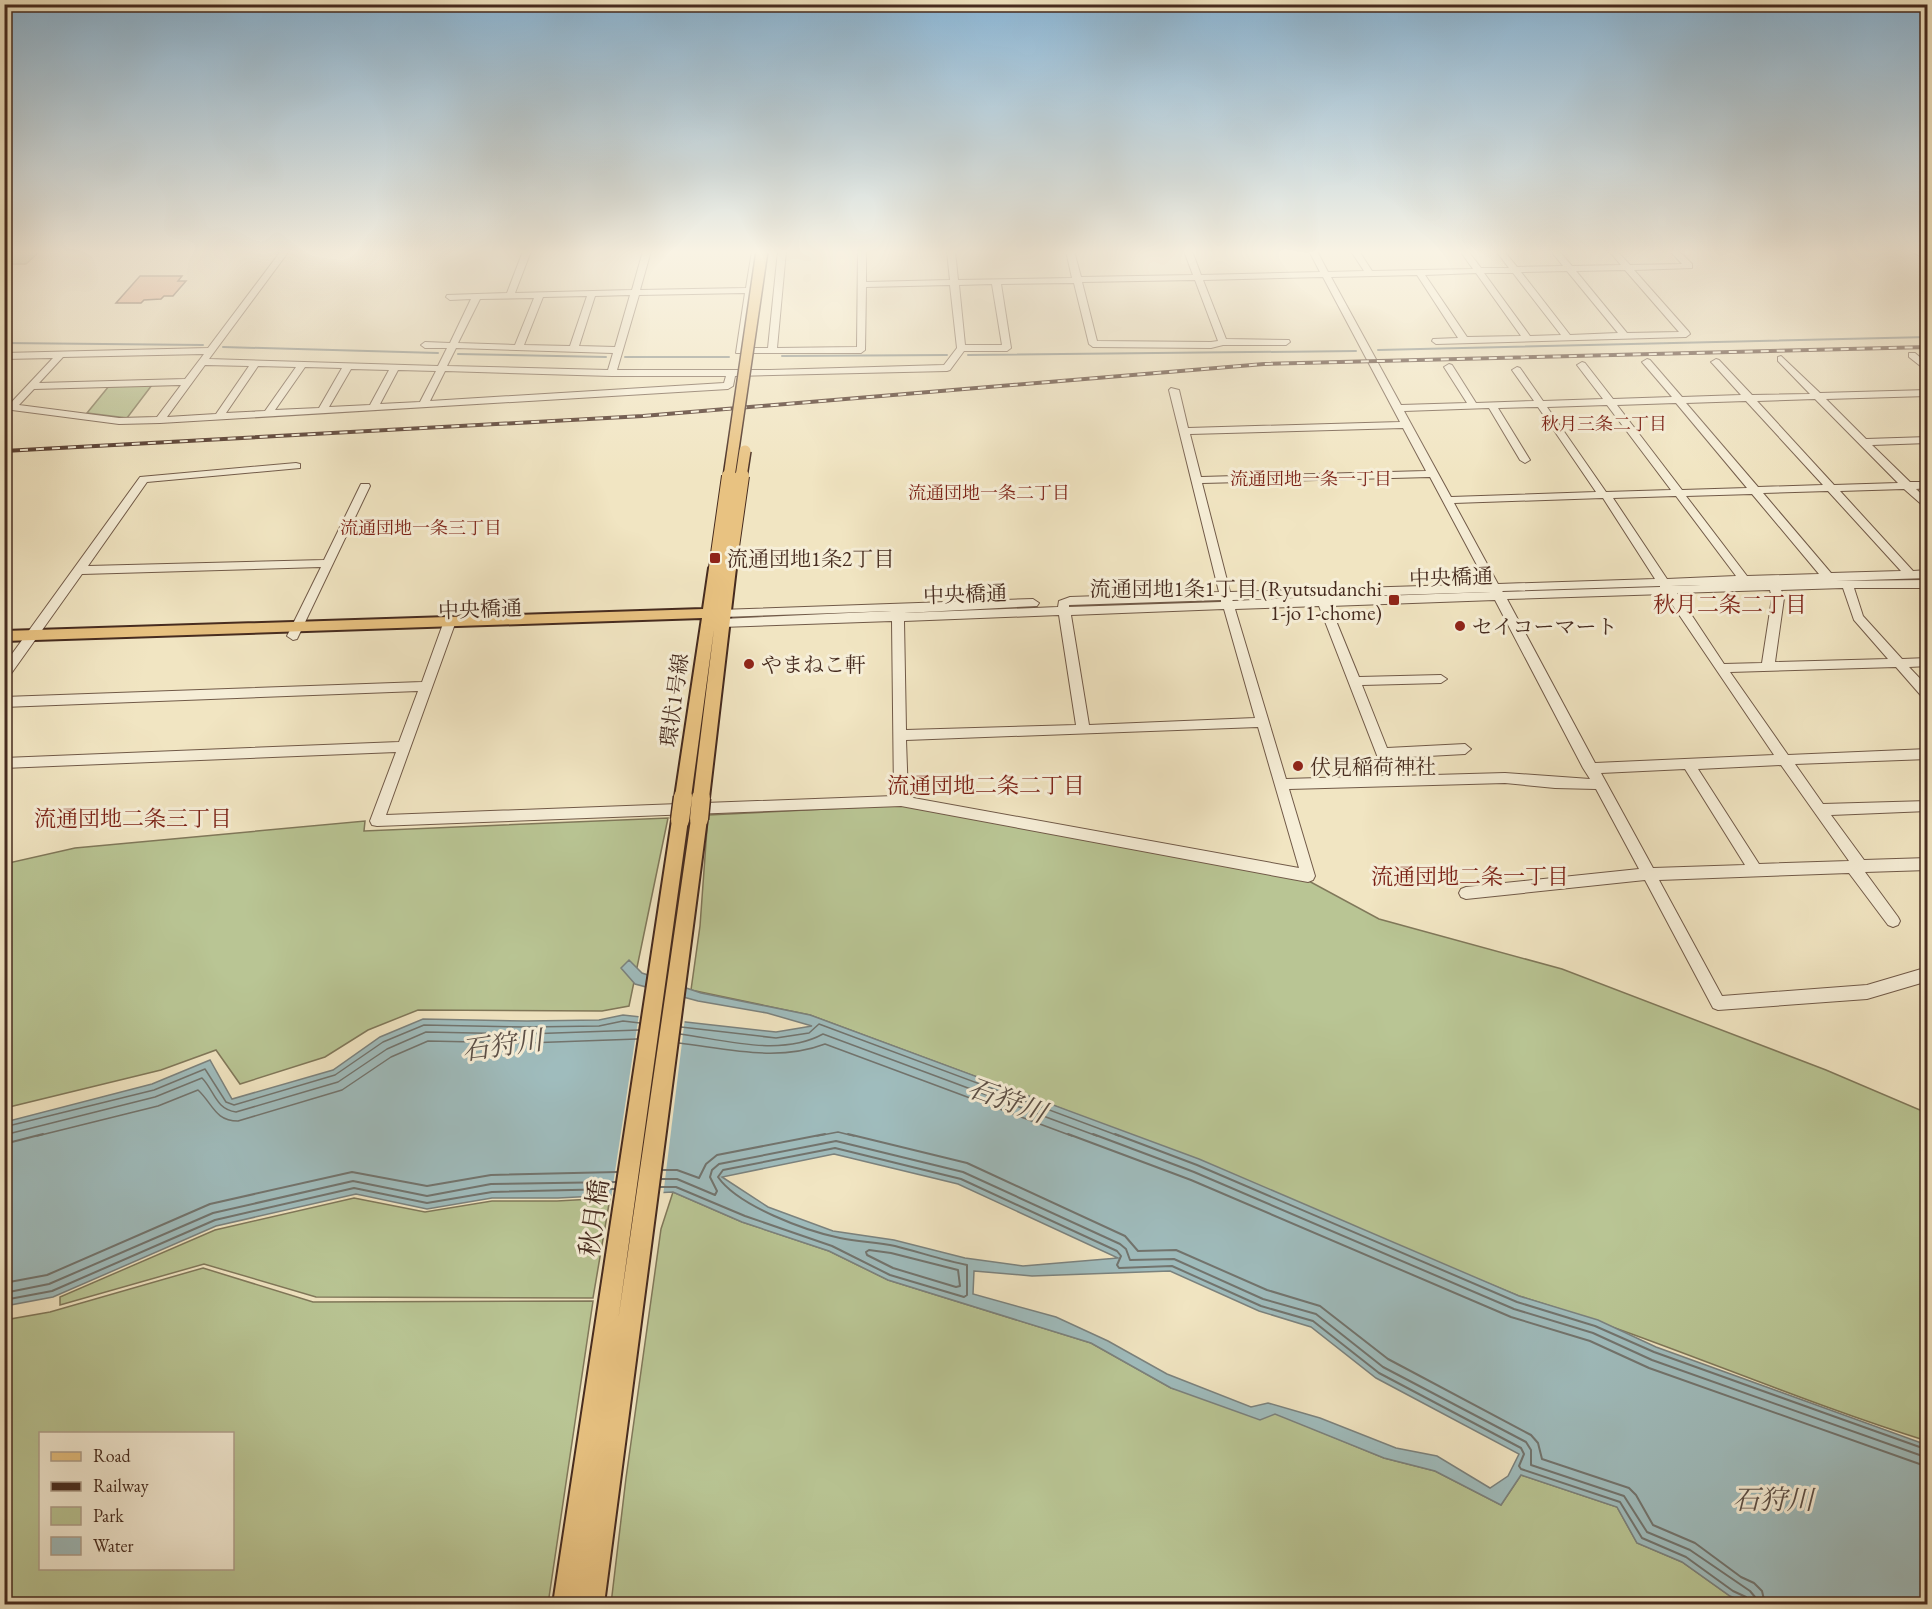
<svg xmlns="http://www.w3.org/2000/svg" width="1932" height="1609" font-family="'EB Garamond','Noto Serif JP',serif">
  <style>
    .green { fill: #b9c594; stroke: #80785a; stroke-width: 1.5; fill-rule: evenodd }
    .water { fill: #9fbcbd; stroke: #7b827e; stroke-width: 1.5; fill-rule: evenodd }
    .pier { fill: #f1e5c2 }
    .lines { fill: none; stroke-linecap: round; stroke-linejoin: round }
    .shore-far1 { stroke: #72746e; stroke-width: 1.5 }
    .shore { stroke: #72746e; stroke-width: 2 }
    .stream { stroke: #7b827e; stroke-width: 2 }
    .building { fill: #e09c7b; stroke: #462b1f; stroke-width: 1.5 }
    .minor-casing { stroke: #715a48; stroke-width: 2 }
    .major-casing { stroke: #462b1f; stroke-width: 4 }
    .minor { fill: #f6eed7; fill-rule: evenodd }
    .major { fill: #e8c281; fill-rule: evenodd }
    .rail-casing { stroke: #462b1f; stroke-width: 4 }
    .rail { stroke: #f6eed7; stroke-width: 2; stroke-dasharray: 8; stroke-linecap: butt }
    .major-bridge-far2-casing { stroke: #462b1f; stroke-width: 14; stroke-linecap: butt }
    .major-bridge-far1-casing { stroke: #462b1f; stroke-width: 16; stroke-linecap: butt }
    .major-bridge-casing { stroke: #462b1f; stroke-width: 21; stroke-linecap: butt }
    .major-bridge-far2 { stroke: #e8c281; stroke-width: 11 }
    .major-bridge-far1 { stroke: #e8c281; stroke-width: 14 }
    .major-bridge { stroke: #e8c281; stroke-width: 18 }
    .poi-dot { fill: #8f2418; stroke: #f6eed7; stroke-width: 2 }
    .labels { text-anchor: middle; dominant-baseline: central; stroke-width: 6; stroke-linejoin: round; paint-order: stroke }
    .far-neighbourhood-label { font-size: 18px; fill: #7a1f14; stroke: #f6eed7 }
    .poi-label { font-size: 21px; fill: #462b1f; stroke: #f6eed7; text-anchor: start }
    .street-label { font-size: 21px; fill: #462b1f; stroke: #f6eed7 }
    .neighbourhood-label { font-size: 22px; fill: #7a1f14; stroke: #f6eed7 }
    .near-street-label { font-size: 26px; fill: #462b1f; stroke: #f6eed7 }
    .near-water-label { font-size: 27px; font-style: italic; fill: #5c4f46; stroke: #f6eed7 }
  </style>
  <rect width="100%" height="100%" fill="#f1e5c2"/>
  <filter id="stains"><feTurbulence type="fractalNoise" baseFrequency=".00333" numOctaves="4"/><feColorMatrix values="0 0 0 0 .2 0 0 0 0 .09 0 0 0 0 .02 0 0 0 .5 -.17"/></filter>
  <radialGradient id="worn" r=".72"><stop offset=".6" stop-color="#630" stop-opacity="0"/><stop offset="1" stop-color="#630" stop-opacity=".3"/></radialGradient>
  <!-- green -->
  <path class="green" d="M4 251H40L26 264H5Z
    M152 385 127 418 87 413 109 386Z
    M904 805 1307 880 1379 919 1562 969 1826 1070 1927 1113V1441C1789 1398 1657 1338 1519 1296L1060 1108 810 1015 691 990 700 926 708 815Z
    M668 818 629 1006 602 1011 418 1010 368 1030 325 1057 240 1084 216 1050 161 1070 5 1108 4 864 75 848 365 821 364 831Z
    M673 1192 742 1222 829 1251 888 1280 1091 1343 1171 1388 1275 1413 1384 1458 1435 1471 1501 1505 1521 1475 1617 1507 1637 1543 1682 1562 1730 1596 1748 1604H611L626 1478 661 1229Z
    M354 1198 425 1212 492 1201H557L610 1198 593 1298 316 1297 204 1264 60 1305V1297L215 1230Z
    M203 1268 313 1302 593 1301 548 1604H5V1320L50 1312ZM40 1434H232V1568H40Z"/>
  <!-- water -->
  <path class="water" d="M629 960 642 973 701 993 810 1015 1199 1159 1519 1296 1598 1320 1656 1347 1927 1445V1604H1748L1730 1596 1682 1562 1637 1543 1617 1507 1521 1475 1501 1505 1435 1471 1384 1458 1275 1414 1260 1420 1171 1388 1091 1343 888 1280 829 1251 742 1222 673 1192 558 1198H492L427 1209 356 1194 216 1226 53 1297 5 1306V1122L152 1084 210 1060 232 1099 333 1070 380 1037 423 1019 527 1021 599 1020 623 1015 776 1032 812 1026 767 1013 698 1001 635 984 621 968ZM834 1154 958 1184 1118 1258 1023 1266 965 1258 894 1240 833 1231 768 1207 722 1177ZM974 1271 1032 1276 1170 1271 1259 1311 1311 1327 1376 1378 1519 1454 1508 1476 1490 1488 1437 1456 1396 1448 1320 1418 1268 1403 1251 1407 1167 1374 1108 1341 1056 1317 973 1294Z"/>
  <!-- pier -->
  <path class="pier" d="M639 1014 685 1018 663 1196 611 1198Z"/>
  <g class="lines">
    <!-- shore-far1 -->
    <path class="shore-far1" d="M681 1027 776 1038 809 1033 819 1024 1119 1136
      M680 1034C725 1040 781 1057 823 1034L1097 1136
      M679 1043C728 1049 778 1062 825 1044L1072 1136
      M4 1127 154 1090 205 1069 226 1102 234 1105 335 1075 383 1042 424 1025 527 1027 599 1026 623 1021 640 1023
      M4 1135 155 1097 202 1078C214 1090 216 1110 236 1112L338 1082 387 1049 426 1032 527 1034 639 1030
      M37 1136 158 1106 198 1090C213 1104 215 1121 238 1121L342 1090 391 1057 428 1041 527 1043 637 1039
      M817 1136 838 1132 854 1136"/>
    <!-- shore -->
    <path class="shore" d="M848 1134 967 1163 1125 1236 1138 1251 1176 1250 1267 1290 1320 1306 1388 1359 1531 1435 1538 1443 1542 1459 1629 1488 1636 1495 1653 1525 1695 1543 1741 1577 1754 1583 1762 1591 1765 1604
      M1068 1134 1191 1180 1511 1317 1590 1341 1649 1368 1928 1467
      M1093 1134 1194 1172 1514 1309 1593 1333 1652 1360 1928 1458
      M1115 1134 1197 1165 1517 1302 1595 1326 1654 1352 1928 1450
      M4 1144 43 1134
      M662 1170H677L699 1178 706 1164 717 1155 825 1134
      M661 1179H677L715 1195 717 1191 710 1177 712 1170 719 1164 836 1141 963 1172 1120 1244 1126 1249 1130 1260 1174 1259 1263 1299 1316 1314 1383 1367 1526 1442 1531 1450V1465L1624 1496 1647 1532 1690 1550 1750 1591 1755 1597 1756 1604
      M660 1187H676L745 1216 832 1246 890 1275 964 1297 967 1295V1265C943 1260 919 1252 895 1246 877 1242 859 1242 840 1238 806 1231 738 1206 718 1177L723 1170 835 1148 961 1179 1117 1251 1121 1256 1117 1265 1119 1268 1172 1266 1261 1306 1313 1321 1379 1373 1521 1448 1524 1454 1519 1466 1521 1469 1620 1502 1642 1538 1686 1557 1733 1591 1746 1597 1748 1604
      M869 1250 891 1253 958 1270 960 1286 956 1287 893 1268 867 1255 866 1252Z
      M4 1283 47 1275 210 1204 352 1172 427 1186 491 1175 617 1172
      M4 1293 49 1284 213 1213 353 1181 427 1196 491 1184 616 1182
      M4 1300 52 1291 215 1220 354 1188 427 1203 492 1192 614 1189"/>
    <!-- stream -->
    <path class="stream" d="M4 343 203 345
      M223 347 438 353
      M1378 350 1928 337
      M458 354 606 357
      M968 355 1356 351
      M782 356 947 355
      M625 357H729"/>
  </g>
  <!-- building -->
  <path class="building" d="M140 276H182L178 281H186L173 296H164L161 299 144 300 141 303H116Z"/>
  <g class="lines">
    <defs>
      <path id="minor" d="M281 251H289L209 359 438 366 447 348H425L421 345 425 342 450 343 471 299 450 300 446 297 447 295 507 293 523 251H531L515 293 632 290 643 251H651L640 290 746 288 752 251H760L744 348H768L778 251H786L777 348 857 347 858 251H866V282L950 280 947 251H955L958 280 1072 278 1066 251H1074L1081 277 1193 275 1184 251H1192L1201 275 1320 272 1309 251H1317L1328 272 1364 271 1351 251H1359L1372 271 1473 269 1460 251H1468L1481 268H1509L1496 251H1504L1517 267 1563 266 1551 251H1559L1572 266 1621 265 1609 251H1617L1630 265 1682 264 1670 251H1679L1692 264V268L1634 270 1689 332 1690 334 1686 337 1436 344 1432 341 1433 339 1458 338 1417 275 1331 277 1401 405 1467 403 1444 367 1449 364 1452 365 1476 403 1534 401 1512 370 1517 367 1520 368 1543 401 1603 399 1577 365 1582 362 1585 363 1613 399 1672 397 1642 362 1647 359 1650 360 1682 397 1741 395 1713 364 1711 362 1716 359 1719 360 1752 395 1810 394 1778 361V357L1781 356 1820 393 1928 390V396L1826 399 1866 439 1928 437V443L1872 445 1910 482H1928V488L1916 489 1928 500V510L1904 489 1840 491 1913 571 1928 570V578L1835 581H1834L1928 580V588H1854L1863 616 1902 659 1928 658V666L1909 667 1928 687V700L1924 699 1896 667 1730 672 1788 755 1928 749V759L1795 764 1823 804 1928 801V811L1831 815 1864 860 1928 858V870L1865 872 1898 917 1900 921 1898 925 1893 927 1888 925 1849 873 1659 880 1722 996 1867 985 1928 967V981L1867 999 1718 1010 1713 1008 1645 880 1466 899 1461 897 1459 893 1461 889 1466 887 1639 869 1596 789 1555 788 1505 783 1289 789 1315 876 1313 880 1308 882 901 806 377 826 372 825 370 821 396 752 4 768V758L399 742 418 691 4 707V697L422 682 444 621 450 617 456 621 386 815 894 796 892 621 722 627 716 623 722 619 892 611 723 617 717 613 719 610 1033 599 1039 603 1037 606 904 613 1058 607 1059 601 1070 597 1219 592 1169 390 1171 388 1179 390 1188 428 1400 422 1323 277 1203 280 1226 339 1289 340 1290 342 1286 345H1223L1211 348 1093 347 1089 344 1074 283 1001 284 1011 348 1007 351H964L950 370 947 371 735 376 733 386 728 389 160 423 119 424 12 410 7 407 53 358 4 359V353L208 348ZM1625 270 1679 332 1627 333 1576 271ZM1567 271 1618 333 1570 335 1521 272ZM1476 273 1521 336 1467 337 1425 275ZM1484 273H1513L1561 335 1530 336ZM1195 280 1218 341 1211 342 1097 341 1082 282ZM992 284 1002 345H965L959 285ZM950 285 957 348 944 365 770 370H617L639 295 745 293 736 353H861L865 350 866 287ZM630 295 615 347 579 346 595 296ZM587 296 570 346 524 345 543 297ZM534 298 515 345 458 343 480 299ZM456 348 613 353 608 370 447 366ZM204 354 185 379 39 383 63 357ZM205 365 249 366 216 414 167 417ZM258 366 296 367 265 411 226 413ZM305 367 342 368 319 408 275 410ZM351 369 389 370 370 405 329 407ZM398 370 436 371 420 402 380 404ZM445 371 612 376H726L724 383 430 401ZM181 385 157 417 119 418 19 405 34 389ZM1815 399 1898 483 1834 485 1757 401ZM1746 401 1823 485 1758 487 1686 403ZM1676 403 1747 488 1682 490 1617 405ZM1607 405 1671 490 1606 492 1547 407ZM1538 407 1596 492 1451 497 1404 411 1489 408 1520 460 1525 463 1530 460 1498 408ZM1403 428 1426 471 1201 477 1190 434ZM1430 477 1487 584 1230 592 1202 483ZM1828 491 1901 571 1831 573 1763 493ZM1752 494 1819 574 1747 576 1686 496ZM1676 496 1736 576 1667 579 1613 498ZM1603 498 1655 579 1498 584 1454 503ZM1786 582 1672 586H1671ZM1660 587 1503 592 1502 591 1660 586ZM1843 588 1854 620 1888 659 1775 662 1784 598 1781 590ZM1770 590 1772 598 1762 663 1724 664 1677 593ZM1491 592 1327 598V597ZM1665 594 1774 755 1595 763 1507 599ZM1315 597 1233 601 1232 600ZM1221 600V602L1069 607V605ZM1495 600 1583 768 1590 779 1505 773 1398 776 1391 758 1465 754 1471 749 1465 744 1387 748 1362 685 1441 683 1447 679 1441 675 1359 677 1330 606ZM1319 606 1385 776 1286 779 1235 609ZM1224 609 1255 718 1089 725 1071 615ZM1059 615 1076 725 906 730 904 621ZM1258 727 1299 868 908 797 906 740ZM1781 765 1849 861 1759 864 1698 769ZM1685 769 1745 865 1653 868 1601 773Z
        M1911 251H1921L1928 255V261Z
        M1909 353H1915L1928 364V372L1909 357Z
        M296 463 300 464V468L147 482 88 566 324 560 360 486 361 484H369L370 486 297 639 293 640 287 636 321 567 82 574 8 678 4 679V665L140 477Z"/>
      <path id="major" d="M716 564 722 568 729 564 736 568 709 798 707 803 701 804 695 803 693 798 714 629 691 797 689 802 683 803 677 802 675 797 702 618 4 641V631L703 609 709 568Z
        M699 812 705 814 707 819 604 1604H553L672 820 674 815 680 813 686 815 688 820 618 1321 691 819 693 814Z"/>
    </defs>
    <!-- minor casing -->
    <use href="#minor" class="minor-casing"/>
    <!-- major casing -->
    <use href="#major" class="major-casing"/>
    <!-- minor -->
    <use href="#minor" class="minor"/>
    <!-- major -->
    <use href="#major" class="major"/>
    <defs>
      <path id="rail" d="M4 451 643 416 1264 364 1928 347"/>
    </defs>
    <!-- rail casing -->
    <use href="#rail" class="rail-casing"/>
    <!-- rail -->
    <use href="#rail" class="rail"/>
    <defs>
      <path id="major-bridge-far2" d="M729 477 762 251
        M741 477 745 451"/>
      <path id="major-bridge-far1" d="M716 568 729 476
        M729 568 742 476"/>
      <path id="major-bridge" d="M699 819 701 798
        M680 820 683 797"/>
    </defs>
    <!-- major-bridge-far2 casing -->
    <use href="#major-bridge-far2" class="major-bridge-far2-casing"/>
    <!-- major-bridge-far1 casing -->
    <use href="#major-bridge-far1" class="major-bridge-far1-casing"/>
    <!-- major-bridge casing -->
    <use href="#major-bridge" class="major-bridge-casing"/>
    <!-- major-bridge-far2 -->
    <use href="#major-bridge-far2" class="major-bridge-far2"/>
    <!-- major-bridge-far1 -->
    <use href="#major-bridge-far1" class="major-bridge-far1"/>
    <!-- major-bridge -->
    <use href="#major-bridge" class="major-bridge"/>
  </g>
  <!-- sky -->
  <linearGradient id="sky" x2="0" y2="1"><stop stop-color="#8bb7d7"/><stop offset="0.53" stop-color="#f9f3e4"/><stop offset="1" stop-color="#f9f3e4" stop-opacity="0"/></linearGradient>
  <rect width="1932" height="476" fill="url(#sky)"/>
  <!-- markers -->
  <g class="poi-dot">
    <rect x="709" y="552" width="12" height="12" rx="3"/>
    <rect x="1388" y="594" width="12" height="12" rx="3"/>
    <circle cx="1460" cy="626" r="6"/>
    <circle cx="749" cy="664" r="6"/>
    <circle cx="1298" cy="766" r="6"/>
  </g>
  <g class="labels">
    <!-- far-neighbourhood labels -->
    <g class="far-neighbourhood-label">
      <text x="1604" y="423">秋月三条二丁目</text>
      <text x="1311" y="478">流通団地一条一丁目</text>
      <text x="989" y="492">流通団地一条二丁目</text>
      <text x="421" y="527">流通団地一条三丁目</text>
    </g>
    <!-- poi labels -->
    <g class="poi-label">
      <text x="727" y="558">流通団地1条2丁目</text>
      <text x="1382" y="588" text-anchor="end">流通団地1条1丁目 (Ryutsudanchi<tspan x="1382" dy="24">1-jo 1-chome)</tspan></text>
      <text x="1472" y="626">セイコーマート</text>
      <text x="761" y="664">やまねこ軒</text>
      <text x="1310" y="766">伏見稲荷神社</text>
    </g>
    <!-- street labels -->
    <g class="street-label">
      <text transform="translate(1451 577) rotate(-2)">中央橋通</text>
      <text transform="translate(965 594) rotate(-2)">中央橋通</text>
      <text transform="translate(480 609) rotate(-2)">中央橋通</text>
      <text transform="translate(674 700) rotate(-82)">環状1号線</text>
    </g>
    <!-- neighbourhood labels -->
    <g class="neighbourhood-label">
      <text x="1730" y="604">秋月二条二丁目</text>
      <text x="986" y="785">流通団地二条二丁目</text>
      <text x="133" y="818">流通団地二条三丁目</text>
      <text x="1470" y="876">流通団地二条一丁目</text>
    </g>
    <!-- near-street labels -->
    <g class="near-street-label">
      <text transform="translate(594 1218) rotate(-82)">秋月橋</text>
    </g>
    <!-- near-water labels -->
    <g class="near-water-label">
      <text transform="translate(502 1045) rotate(-8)">石狩川</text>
      <text transform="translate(1007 1100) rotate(20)">石狩川</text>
      <text x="1773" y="1499">石狩川</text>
    </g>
  </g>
  <!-- margin -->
  <rect width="1932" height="1609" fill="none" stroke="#f1e5c2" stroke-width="24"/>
  <rect x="6" y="6" width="1920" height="1597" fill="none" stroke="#462b1f" stroke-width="3"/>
  <rect x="12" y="12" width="1908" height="1585" fill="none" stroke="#462b1f" stroke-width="1.5"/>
  <!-- legend -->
  <rect x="39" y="1432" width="195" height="138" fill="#f6eed7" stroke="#b0a08d" stroke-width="1.5"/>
  <rect x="51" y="1452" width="30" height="9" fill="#e8c281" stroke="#b0a08d" stroke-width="1.5"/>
  <text x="93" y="1462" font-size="18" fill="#462b1f">Road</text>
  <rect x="51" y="1482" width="30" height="9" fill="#462b1f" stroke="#b0a08d" stroke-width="1.5"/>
  <text x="93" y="1492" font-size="18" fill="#462b1f">Railway</text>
  <rect x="51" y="1507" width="30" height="18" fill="#b9c594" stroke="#b0a08d" stroke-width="1.5"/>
  <text x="93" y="1522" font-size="18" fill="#462b1f">Park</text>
  <rect x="51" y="1537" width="30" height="18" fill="#9fbcbd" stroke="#b0a08d" stroke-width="1.5"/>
  <text x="93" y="1552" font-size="18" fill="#462b1f">Water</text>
  <rect width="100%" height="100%" filter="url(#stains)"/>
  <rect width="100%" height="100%" fill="url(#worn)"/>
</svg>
